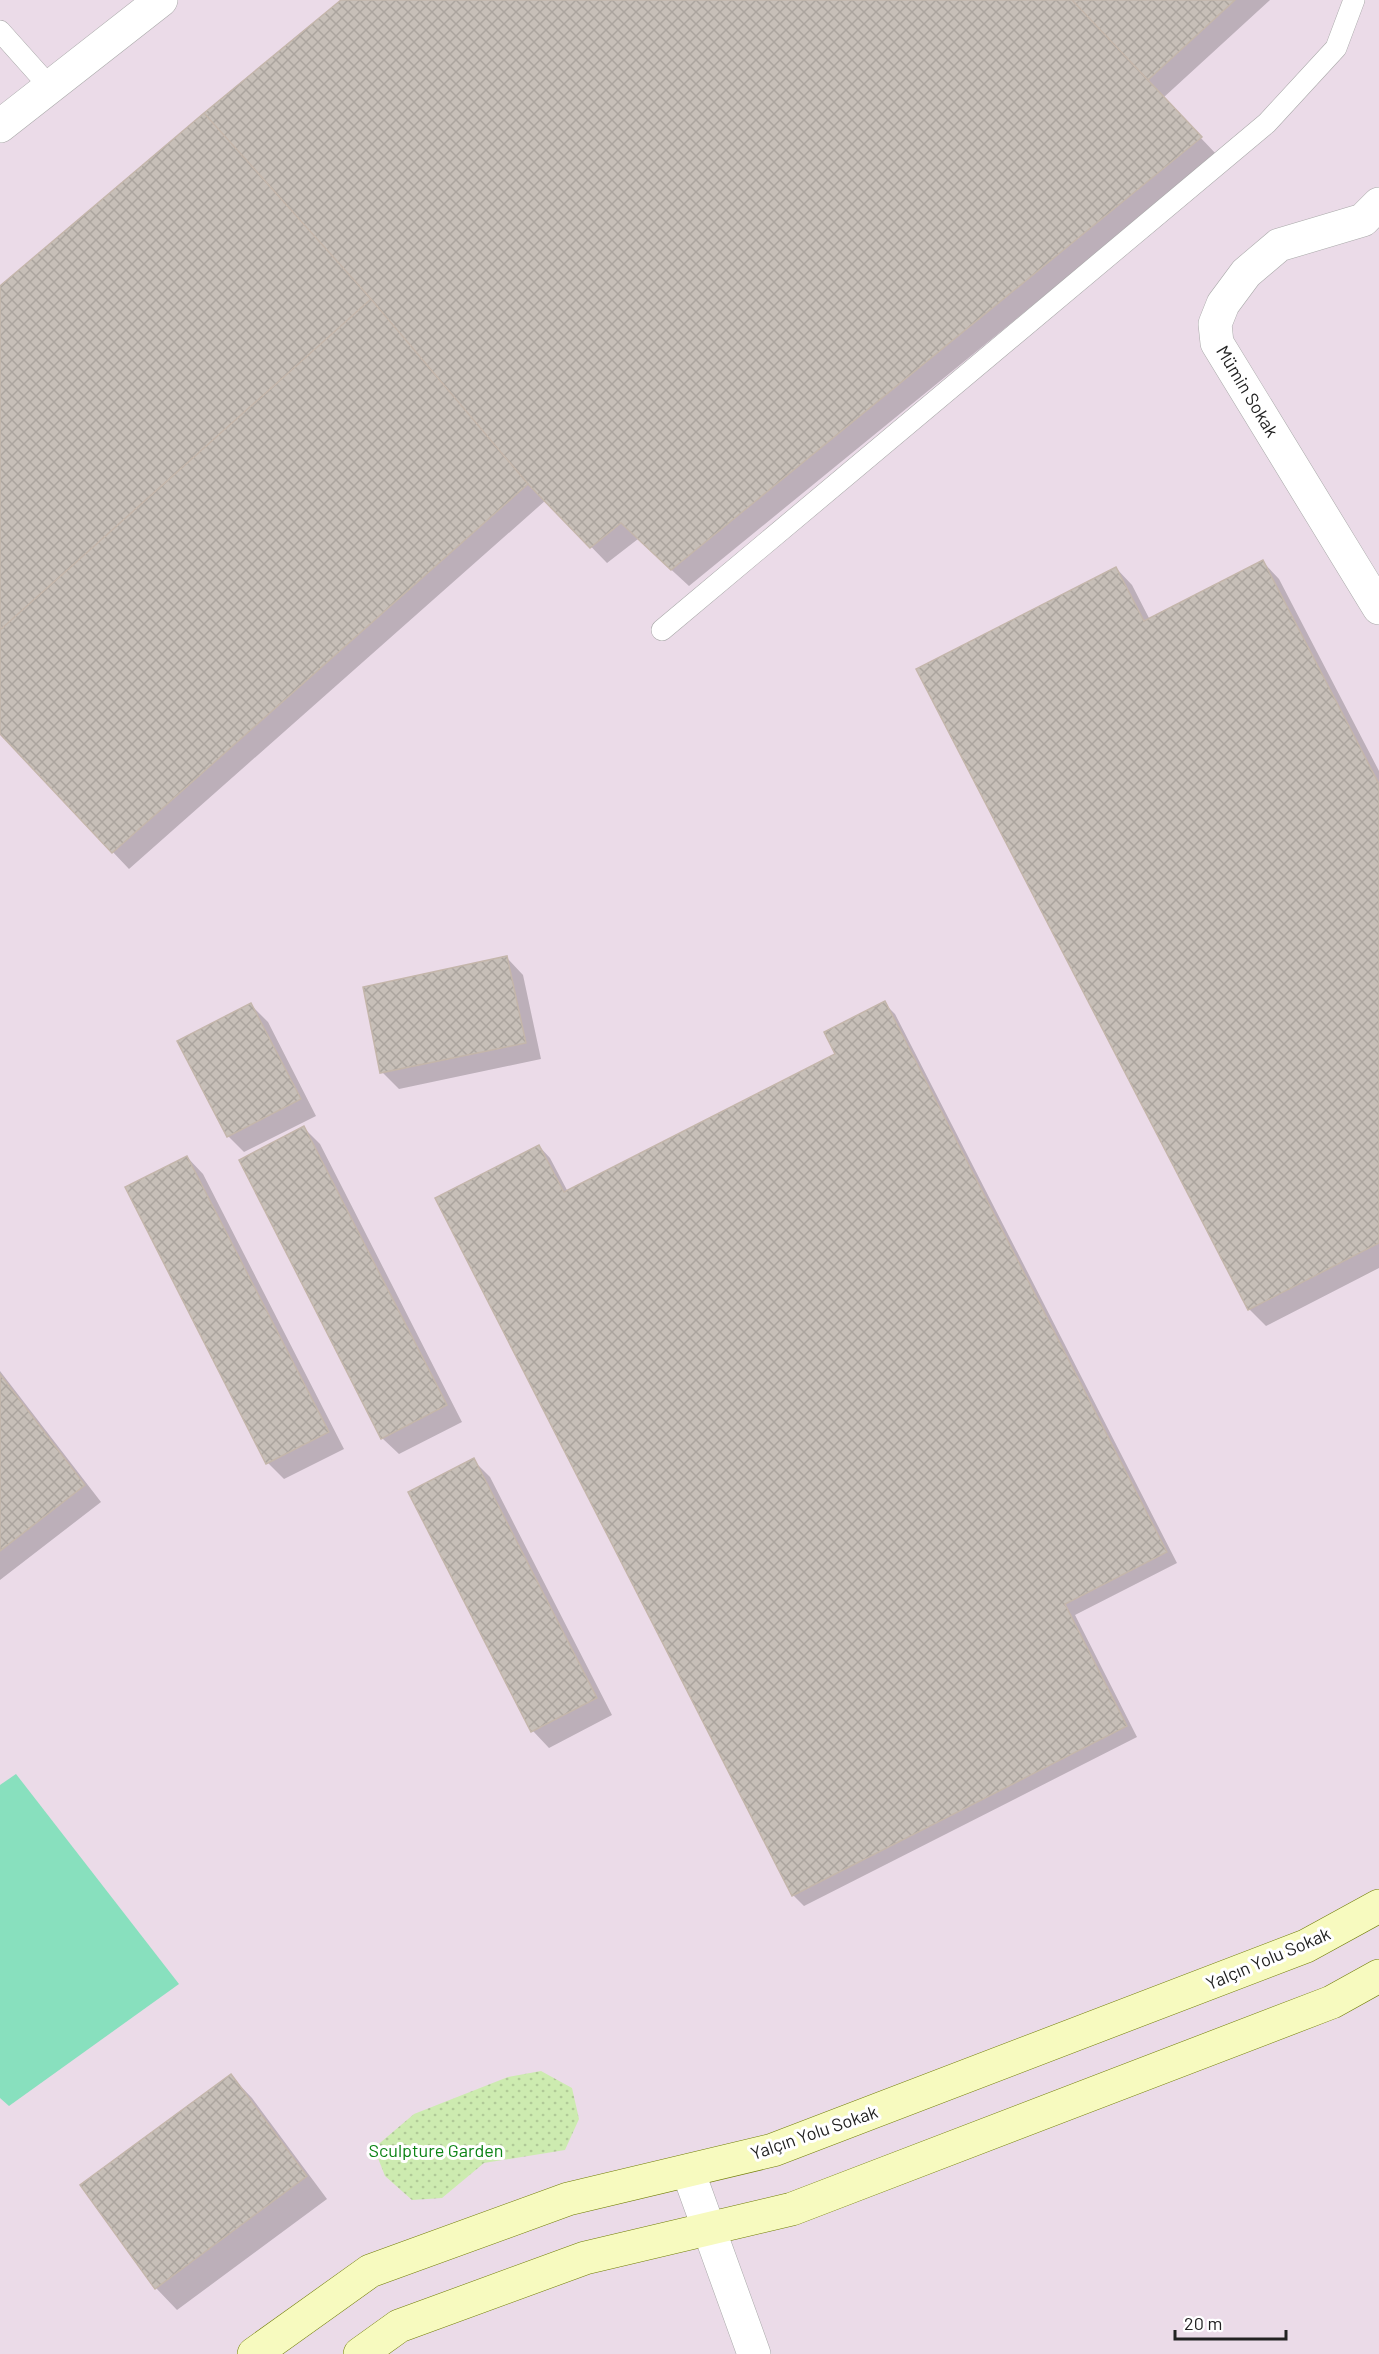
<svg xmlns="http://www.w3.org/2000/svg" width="1379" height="2354" font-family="Barlow,sans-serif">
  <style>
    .industrial { fill: #ebdbe8 }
    .garden { fill: url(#garden-dots) }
    .pitch { fill: #88e0be }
    .shadow { fill: #0003 }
    .building { fill: url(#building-cross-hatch); stroke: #c4b6ab; stroke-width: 1.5 }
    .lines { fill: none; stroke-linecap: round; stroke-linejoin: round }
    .lane-casing { stroke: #a9a9a9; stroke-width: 22 }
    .street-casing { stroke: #a9a9a9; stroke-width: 34 }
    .secondary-casing { stroke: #707d05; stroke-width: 34 }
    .lane { stroke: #fff; stroke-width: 21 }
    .street { stroke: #fff; stroke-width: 33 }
    .secondary { stroke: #f7fabf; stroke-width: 33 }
    .labels { text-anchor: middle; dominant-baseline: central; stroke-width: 6; stroke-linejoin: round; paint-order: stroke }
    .street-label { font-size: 18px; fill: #222; stroke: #fff }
    .park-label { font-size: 18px; fill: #0c8416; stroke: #fff }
  </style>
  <defs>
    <pattern id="garden-dots" width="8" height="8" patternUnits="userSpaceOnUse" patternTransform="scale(1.5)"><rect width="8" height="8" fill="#cdebb0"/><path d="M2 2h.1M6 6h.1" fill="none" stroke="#b0c997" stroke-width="1.8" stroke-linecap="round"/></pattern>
    <pattern id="building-cross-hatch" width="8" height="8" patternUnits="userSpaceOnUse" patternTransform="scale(1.5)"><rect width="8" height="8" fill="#c7bfb8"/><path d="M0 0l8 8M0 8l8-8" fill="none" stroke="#aba49e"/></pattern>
  </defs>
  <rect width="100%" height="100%" fill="#f2efe9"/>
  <!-- industrial -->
  <path class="industrial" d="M0 0H1379V2354H0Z"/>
  <!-- garden -->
  <path class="garden" d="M541 2071 572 2088 579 2119 565 2150 484 2163 442 2198 412 2200 385 2176 374 2148 414 2114 508 2077Z"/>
  <!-- pitch -->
  <path class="pitch" d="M16 1774 179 1984 9 2106 0 2098V1785Z"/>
  <!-- shadow -->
  <path class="shadow" d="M343 0H1270L1163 98 1217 155 689 586 638 539 607 563 546 500 129 869 0 733V288Z
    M1263 562 1279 579 1379 771V1268L1266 1326 1249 1309 918 670 1116 568 1132 585 1150 620Z
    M507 958 523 975 541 1059 399 1089 382 1072Z
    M884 1003 895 1014 1177 1563 1075 1615 1137 1737 804 1906 793 1895 539 1146 550 1158 568 1192 837 1055Z
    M251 1005 268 1022 316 1116 244 1152 228 1136Z
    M304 1128 320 1144 462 1422 399 1454 382 1438Z
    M187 1157 203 1174 344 1449 284 1479 268 1463Z
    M0 1371 101 1502 0 1580Z
    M473 1460 490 1477 612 1715 549 1748 533 1731Z
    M231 2076 252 2098 327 2199 177 2310 156 2288Z"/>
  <!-- building -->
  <path class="building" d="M341 0H1072L1202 137 671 570 621 523 590 548 528 484 371 299 204 113Z
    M1072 0H1235L1148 80Z
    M204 113 371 299 0 630V286Z
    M371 299 528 484 112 853 0 734V630Z
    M1263 560 1379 784V1243L1248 1310 916 669 1116 567 1144 621Z
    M507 956 526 1043 380 1073 363 987Z
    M885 1001 1167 1552 1065 1604 1127 1726 792 1896 435 1198 539 1145 564 1192 835 1054 824 1032Z
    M251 1003 301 1099 227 1137 177 1041Z
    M304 1126 447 1405 381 1439 239 1160Z
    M187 1156 329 1432 266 1464 125 1187Z
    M0 1374 85 1485 0 1551Z
    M474 1458 597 1698 531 1732 408 1492Z
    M231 2074 307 2176 155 2289 80 2185Z"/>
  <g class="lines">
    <defs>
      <path id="lane" d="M0 31 50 87
        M662 630 1267 123 1336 48 1354 0"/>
      <path id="street" d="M0 126 161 0
        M1379 204 1363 220 1279 245 1246 273 1223 304 1215 324 1217 343 1379 608
        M688 2171 754 2354"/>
      <path id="secondary" d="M254 2354 370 2271 568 2199 773 2150 1306 1946 1379 1906
        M360 2354 399 2326 585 2258 792 2209 1332 2002 1379 1976"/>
    </defs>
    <!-- lane casing -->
    <use href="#lane" class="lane-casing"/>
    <!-- street casing -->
    <use href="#street" class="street-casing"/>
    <!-- secondary casing -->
    <use href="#secondary" class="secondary-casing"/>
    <!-- lane -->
    <use href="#lane" class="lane"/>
    <!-- street -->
    <use href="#street" class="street"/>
    <!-- secondary -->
    <use href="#secondary" class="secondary"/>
  </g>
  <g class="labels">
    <!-- street labels -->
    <g class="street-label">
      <text transform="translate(1248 391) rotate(59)">Mümin Sokak</text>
      <text transform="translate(1268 1958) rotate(-23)">Yalçın Yolu Sokak</text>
      <text transform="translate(814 2132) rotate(-19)">Yalçın Yolu Sokak</text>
    </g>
    <!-- park labels -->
    <g class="park-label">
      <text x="436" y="2150">Sculpture Garden</text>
    </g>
  </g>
  <!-- scale -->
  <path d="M1175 2330v9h111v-9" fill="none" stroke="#222222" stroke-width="3"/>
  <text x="1184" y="2330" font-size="18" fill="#222222" stroke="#ffffff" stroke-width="4.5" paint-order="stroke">20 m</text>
</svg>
